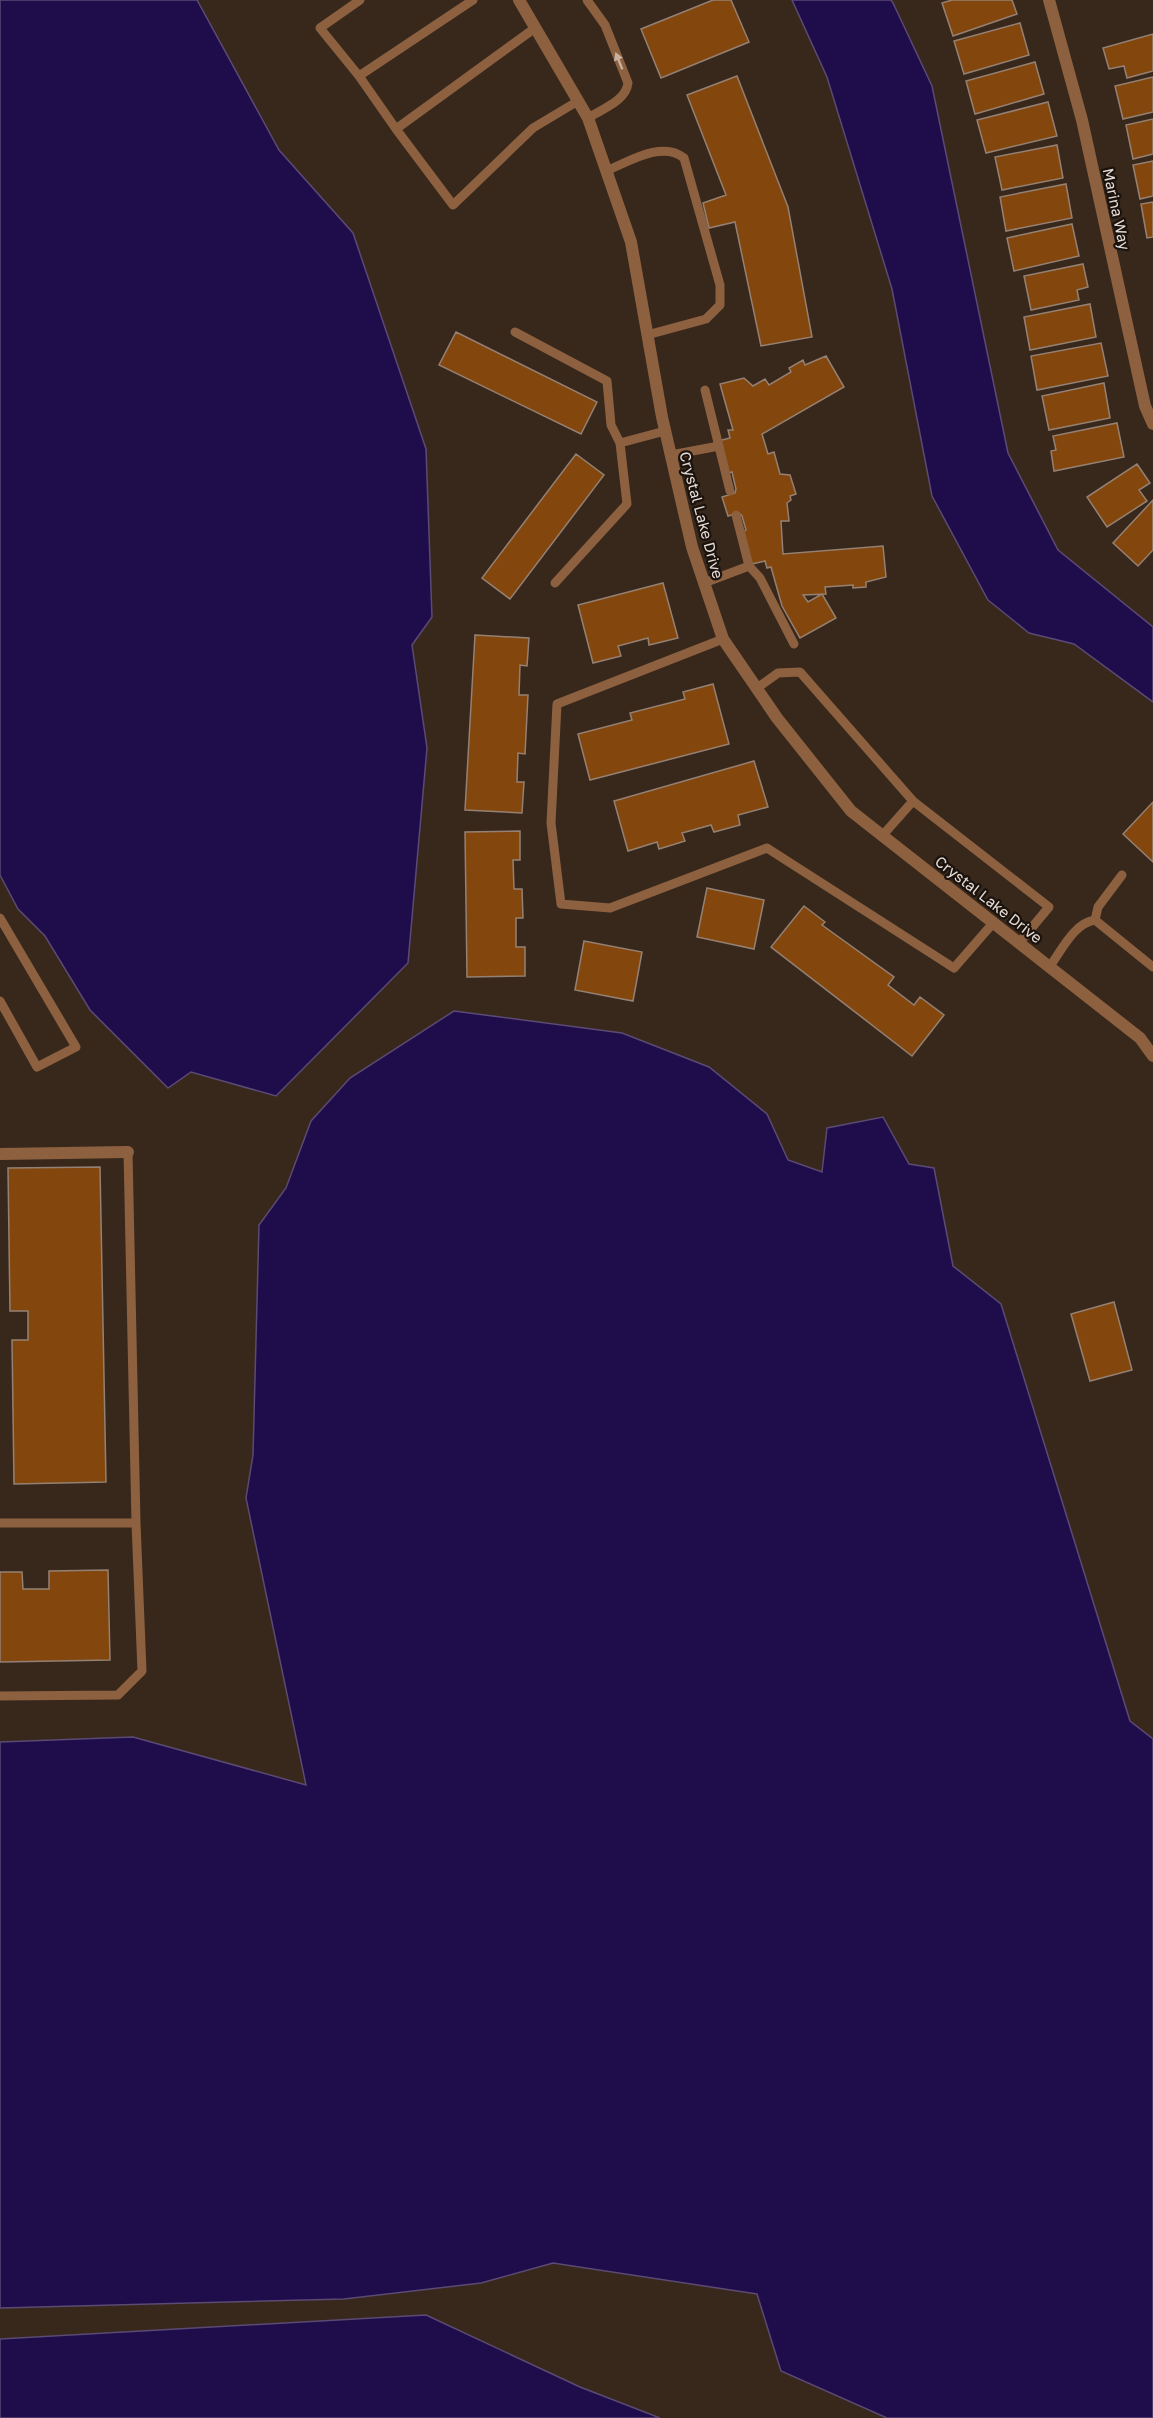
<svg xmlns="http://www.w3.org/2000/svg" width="1153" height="2418" font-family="'Golos Text',sans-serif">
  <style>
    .water { fill: #1f0c4a; stroke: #5b4a74; stroke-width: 1.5 }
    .building { fill: #83460c; stroke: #958173; stroke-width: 1.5 }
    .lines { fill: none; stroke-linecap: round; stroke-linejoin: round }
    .service { stroke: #8d6140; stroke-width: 9 }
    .minor { stroke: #8d6140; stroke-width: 12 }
    .oneway { fill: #c8b1a1 }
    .labels { text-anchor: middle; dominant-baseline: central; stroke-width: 4.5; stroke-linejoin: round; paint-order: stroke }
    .street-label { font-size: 15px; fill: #e7dcd5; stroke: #1a120d }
  </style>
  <rect width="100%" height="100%" fill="#38281c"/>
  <!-- water -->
  <path class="water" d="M0 0H197L279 150 353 233 426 449 432 617 412 645 427 748 408 963 276 1096 191 1072 168 1088 90 1010 45 936 18 909 0 875Z
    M792 0H891L893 3 932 86 1008 453 1058 550 1153 627V702L1074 644 1029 633 988 600 932 496 892 289 827 77Z
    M454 1011 622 1033 709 1067 767 1114 788 1160 822 1172 827 1128 883 1117 909 1164 934 1168 953 1266 1001 1304 1130 1721 1153 1739V2418H887L781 2371 757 2294 553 2263 481 2283 344 2299 0 2308V1742L133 1737 306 1785 246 1498 253 1455 259 1225 286 1188 311 1121 350 1078Z
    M426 2315 580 2387 660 2418H0V2339Z"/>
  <!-- building -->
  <path class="building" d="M713 0H731L749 42 661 78 641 29Z
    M952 0H1012L1017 14 953 36 942 3Z
    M1020 23 1029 55 964 74 954 41Z
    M1153 34V71L1127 78 1124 66 1109 69 1103 48Z
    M1035 62 1044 94 975 114 966 81Z
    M737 76 788 207 812 337 761 346 735 222 709 228 703 203 726 195 687 95Z
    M1153 77V112L1123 119 1115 86Z
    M1048 102 1057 136 986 153 977 120Z
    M1153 119V154L1133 159 1126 125Z
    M1057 145 1063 178 1002 190 995 157Z
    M1153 161V196L1140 199 1133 165Z
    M1066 184 1072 218 1006 231 1000 197Z
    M1153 202V237L1147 238 1141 204Z
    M1072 224 1079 256 1014 271 1007 238Z
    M1083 264 1088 287 1077 290 1079 300 1031 310 1024 276Z
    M1090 304 1096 337 1030 350 1024 317Z
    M456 332 597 402 581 434 439 365Z
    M1101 343 1108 376 1037 390 1031 356Z
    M826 356 844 387 762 434 768 454 774 452 780 474 790 475 796 494 790 496 791 500 787 503 789 521H781L783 554 883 546 886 577 866 582V587L853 588V585L825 587 826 594 803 595 808 602 822 594 836 618 800 638 782 606 771 567 767 568 765 561 752 564 743 532 746 530 742 516 739 513 728 516 722 497 735 493 736 489 732 472 728 473 718 441 730 438 728 430H733L720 384 744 378 753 386 765 379 769 385 791 372 789 368 803 360 805 365Z
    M1104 383 1110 418 1049 430 1042 396Z
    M1117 423 1124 457 1054 471 1051 451 1056 450 1053 436Z
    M576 454 604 475 510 599 482 578Z
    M1137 464 1150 483 1139 490 1147 501 1107 527 1087 497Z
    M1153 500V550L1138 566 1113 543Z
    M663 583 678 638 649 645 648 638 618 646 621 656 593 663 578 605Z
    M475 635 529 638 527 666 520 665 519 695H528L525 754 518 753 517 782H524L522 813 465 810Z
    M713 684 729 744 590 780 578 734 632 720 630 713 685 699 683 692Z
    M754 761 768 807 738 815 740 825 714 832 711 825 682 833 685 841 659 849 657 842 628 851 614 801Z
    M1153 802V862L1123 834Z
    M520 831V860H513L514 889H522L523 918H516V947H525V976L467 977 465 832Z
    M707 888 764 900 754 949 697 937Z
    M804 906 825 922 822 925 894 977 888 985 914 1005 920 997 944 1015 912 1056 771 947Z
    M584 941 642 952 633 1001 575 990Z
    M100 1167 106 1482 14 1484 12 1340H28V1311H10L8 1168Z
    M1114 1302 1132 1370 1090 1381 1071 1314Z
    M108 1570 110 1660 0 1662V1572H22L23 1589H49V1571Z"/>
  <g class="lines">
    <!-- service -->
    <path class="service" d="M473 0 359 76 396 129 535 28
      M587 0 605 25 628 83C626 101 602 109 588 118
      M359 76 320 28 360 0
      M396 129 453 205 533 128 578 101
      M606 171C628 162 663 140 684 158L720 285V305L706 319 647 335
      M515 332 607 381 611 425 620 443
      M705 390 730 491
      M671 455 719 446
      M736 515 749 566
      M555 583 627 504 620 443 665 431
      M704 583 749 566 760 578 794 644
      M723 639 557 704 551 823 561 904 610 908 767 848 954 968 994 922
      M757 688 778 673 800 672 913 801
      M882 836 913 801 1049 907 1019 943
      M0 918 76 1047 37 1067 0 1001
      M1095 920 1098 907 1122 875
      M1050 966C1062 950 1074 923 1095 920L1153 967
      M0 1523H136L128 1152
      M0 1696 118 1695 142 1671 136 1523"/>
    <!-- minor -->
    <path class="minor" d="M519 0 588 118 631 242 662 417 692 547 723 639 777 718 851 811 1140 1038 1153 1056
      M1049 0 1082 120 1145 406 1153 424
      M0 1154 128 1152"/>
  </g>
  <!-- one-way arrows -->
  <defs><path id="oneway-solid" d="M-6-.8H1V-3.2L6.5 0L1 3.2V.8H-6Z" transform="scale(1.5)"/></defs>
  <use class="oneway" href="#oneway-solid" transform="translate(619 61) rotate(-112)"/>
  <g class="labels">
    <!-- street labels -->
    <g class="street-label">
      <text transform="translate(1117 209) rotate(78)">Marina Way</text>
      <text transform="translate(702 515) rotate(75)">Crystal Lake Drive</text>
      <text transform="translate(989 899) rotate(38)">Crystal Lake Drive</text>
    </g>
  </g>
</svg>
